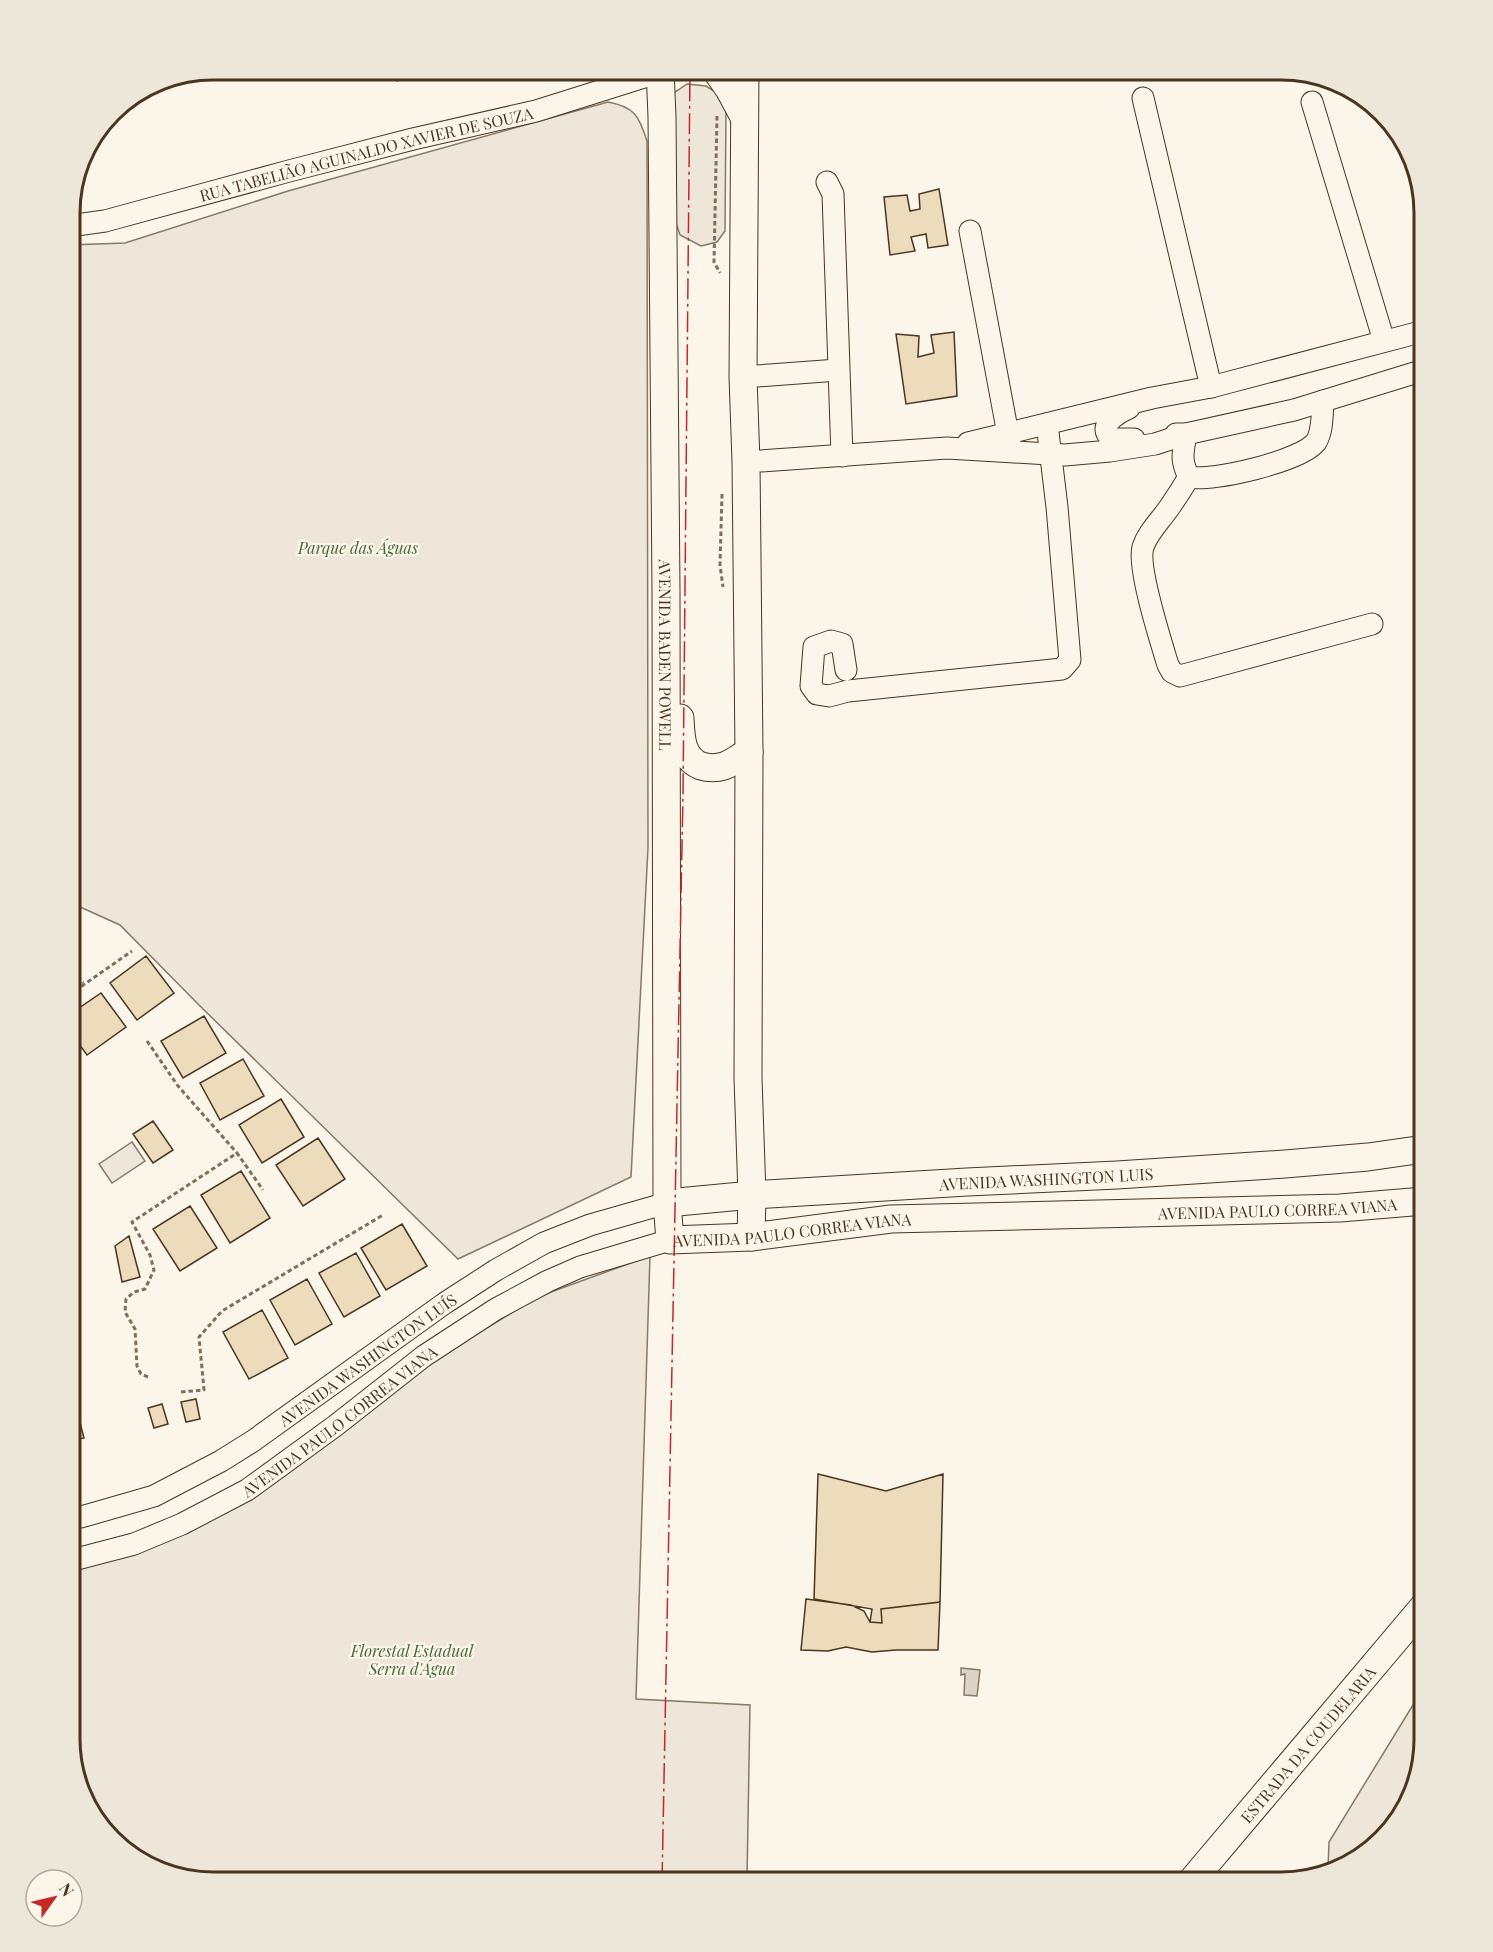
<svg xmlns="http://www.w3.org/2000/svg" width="1493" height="1952" font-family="'Playfair Display',serif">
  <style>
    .green { fill: #ede6d9; stroke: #887966; stroke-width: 1.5 }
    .water { fill: #dcd4c6; stroke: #887966; stroke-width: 1.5 }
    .building { fill: #ecdcbc; stroke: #4a3520; stroke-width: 1.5 }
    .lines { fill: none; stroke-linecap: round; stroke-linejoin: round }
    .minor-casing { stroke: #4a3520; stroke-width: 23 }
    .major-casing { stroke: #4a3520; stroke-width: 29 }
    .path { stroke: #7f6f5c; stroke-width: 3; stroke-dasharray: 4.5 3; stroke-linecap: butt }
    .minor { stroke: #fbf6e9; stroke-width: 21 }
    .major { stroke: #fbf6e9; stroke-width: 27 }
    .power { stroke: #c62828; stroke-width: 1.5; stroke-dasharray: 21 4.5 3 4.5; stroke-linecap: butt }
    .labels { text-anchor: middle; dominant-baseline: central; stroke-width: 4.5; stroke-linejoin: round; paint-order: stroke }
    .street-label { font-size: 16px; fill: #4a3520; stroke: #fbf6e9 }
    .park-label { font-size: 16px; font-style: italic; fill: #436837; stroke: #fbf6e9 }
    .rim { fill: none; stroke: #4a3520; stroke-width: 3 }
  </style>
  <rect width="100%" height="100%" fill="#fbf6e9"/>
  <!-- green -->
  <path class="green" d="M687 84 706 86 720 95 726 110 725 231 717 242 701 246 680 235 672 211 674 93Z
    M608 102C635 107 639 116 647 141L648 848 631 1177 458 1259 199 1005 120 925 69 902V245L125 243 288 191Z
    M132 1142 145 1161 112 1183 99 1164Z
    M650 1256 636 1699 750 1705 747 1880 774 1883H213L141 1864 93 1819 69 1739V1568L123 1556 343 1432 445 1353 540 1296Z
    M1424 1687V1739L1405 1811 1360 1859 1328 1869 1329 1842Z"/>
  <!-- water -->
  <path class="water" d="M961 1668 980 1670 977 1696 964 1695 965 1674 961 1675Z"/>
  <!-- building -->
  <path class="building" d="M391 69H422L397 81Z
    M939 189 948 245 928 248 926 234 911 237 915 251 890 255 884 197 907 195 910 211 920 209 919 194Z
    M954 332 957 396 906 404 896 334 919 336 918 357 934 353 931 335Z
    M146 956 174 993 137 1020 110 983Z
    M101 993 126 1027 87 1055 69 1030V1015Z
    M204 1016 226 1053 183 1078 161 1041Z
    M69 1047 79 1060 69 1068Z
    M243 1059 264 1096 220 1120 200 1083Z
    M281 1099 304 1137 262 1163 239 1125Z
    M153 1121 173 1150 153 1163 133 1134Z
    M318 1138 345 1179 303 1206 276 1165Z
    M241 1171 270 1218 230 1243 201 1195Z
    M190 1206 217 1248 180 1271 153 1229Z
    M402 1224 427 1266 386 1290 361 1248Z
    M129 1236 140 1277 122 1282 115 1246Z
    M356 1253 380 1296 344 1317 319 1273Z
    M307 1279 332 1324 295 1345 270 1300Z
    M262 1310 288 1358 249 1379 223 1332Z
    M69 1364 80 1404 69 1407Z
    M196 1399 200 1419 186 1422 181 1402Z
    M162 1404 168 1424 154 1428 148 1408Z
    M77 1411 84 1438 69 1441V1413Z
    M818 1474 886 1491 943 1474 940 1602 881 1609 882 1623 870 1622 872 1609 814 1599Z
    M806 1599 851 1605 864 1611 870 1622 882 1623 881 1609 940 1602 938 1650H896L872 1652 846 1647 828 1651 801 1650Z"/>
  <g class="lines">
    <defs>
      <g id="minor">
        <path d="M1143 98 1211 387"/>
        <path d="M1312 102 1384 341"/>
        <path d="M827 182 833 194 842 456"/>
        <path id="s1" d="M69 226 105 221 289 171 413 139 536 111 660 72"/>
        <path d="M970 231 1010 445"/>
        <path d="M743 377 838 370"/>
        <path d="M1129 408C1118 413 1095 426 1112 439H1134"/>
        <path d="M1176 434H1186C1183 452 1180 460 1189 477"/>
        <path d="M968 443 1152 398 1211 387 1424 331"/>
        <path d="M746 462 947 448 1065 455 1110 451 1155 444 1186 434 1294 410 1424 370"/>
        <path d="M1189 477C1183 487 1176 498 1169 508 1160 521 1148 532 1143 547 1137 567 1161 642 1168 665L1172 672 1180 676 1372 624"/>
        <path d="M1189 477C1213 482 1301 461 1316 442 1323 431 1322 413 1323 401"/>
        <path d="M846 670 842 644 831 641 814 647 811 686 817 694 829 696 848 691 1062 669 1070 660 1057 507 1047 424"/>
        <path id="s2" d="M69 1519 81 1517 154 1496 221 1461 253 1441 445 1303 496 1270 544 1243 590 1225 667 1203"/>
        <path id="s3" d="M69 1561 134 1544 182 1524 247 1490 335 1426 424 1356 496 1309 548 1281 580 1267 670 1240"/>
      </g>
      <g id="major">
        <path id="s4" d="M660 69 662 117 666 592 667 1203 670 1240 751 1237 891 1219 1340 1208 1424 1201"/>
        <path d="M715 69 729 89 744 117"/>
        <path d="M745 69 743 377 746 462 749 752 748 1078 752 1195 751 1237"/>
        <path d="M680 718C681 737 681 758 701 766 708 768 717 768 724 766 733 763 741 756 749 752"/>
        <path id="s5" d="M667 1203 752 1195 967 1182 1117 1175 1285 1164 1368 1157 1424 1149"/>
        <path id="s6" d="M1190 1883 1424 1606"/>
      </g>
    </defs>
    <!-- minor casing -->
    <use href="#minor" class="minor-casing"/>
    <!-- major casing -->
    <use href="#major" class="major-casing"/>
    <!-- path -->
    <path class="path" d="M717 116 714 262 720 273
      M722 494 720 565 723 587
      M69 964 83 983
      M69 995 132 951
      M147 1041 178 1086 237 1153
      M148 1377 141 1374 137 1366 135 1329 125 1312 126 1299 134 1292 145 1289 154 1270 150 1255 132 1222 237 1153 263 1190
      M181 1392 204 1390 199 1337 222 1311 383 1215"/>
    <!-- minor -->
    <use href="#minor" class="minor"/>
    <!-- major -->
    <use href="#major" class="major"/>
    <!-- power -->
    <path class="power" d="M662 1883 683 794 690 69"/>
  </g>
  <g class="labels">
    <!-- street labels -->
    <g class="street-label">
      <text stroke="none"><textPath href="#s1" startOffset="306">RUA TABELIÃO AGUINALDO XAVIER DE SOUZA</textPath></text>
      <text stroke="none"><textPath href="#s4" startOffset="586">AVENIDA BADEN POWELL</textPath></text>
      <text stroke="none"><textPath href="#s5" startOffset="380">AVENIDA WASHINGTON LUIS</textPath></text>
      <text stroke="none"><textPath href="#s4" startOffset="1780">AVENIDA PAULO CORREA VIANA</textPath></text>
      <text stroke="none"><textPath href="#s4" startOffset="1294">AVENIDA PAULO CORREA VIANA</textPath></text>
      <text stroke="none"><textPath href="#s2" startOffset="342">AVENIDA WASHINGTON LUÍS</textPath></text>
      <text stroke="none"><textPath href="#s3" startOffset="308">AVENIDA PAULO CORREA VIANA</textPath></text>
      <text stroke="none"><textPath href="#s6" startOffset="182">ESTRADA DA COUDELARIA</textPath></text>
    </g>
    <!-- park labels -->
    <g class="park-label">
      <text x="358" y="547">Parque das Águas</text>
      <text x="412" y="1650">Florestal Estadual<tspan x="412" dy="18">Serra d'Água</tspan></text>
    </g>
  </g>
  <!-- crop -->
  <path d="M0 0H1493V1952H0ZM213 80H1281A133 133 0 0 1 1414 213V1739A133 133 0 0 1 1281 1872H213A133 133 0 0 1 80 1739V213A133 133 0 0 1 213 80Z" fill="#ede7d9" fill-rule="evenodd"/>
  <path class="rim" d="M213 80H1281A133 133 0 0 1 1414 213V1739A133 133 0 0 1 1281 1872H213A133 133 0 0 1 80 1739V213A133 133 0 0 1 213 80Z"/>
  <!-- north arrow -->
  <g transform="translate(54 1898) rotate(56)"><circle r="28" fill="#fbf6e9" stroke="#b4a999" stroke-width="1.5"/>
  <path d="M0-4.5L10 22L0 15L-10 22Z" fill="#c62828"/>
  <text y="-9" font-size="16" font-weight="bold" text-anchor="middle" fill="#4a3520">N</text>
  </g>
</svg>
